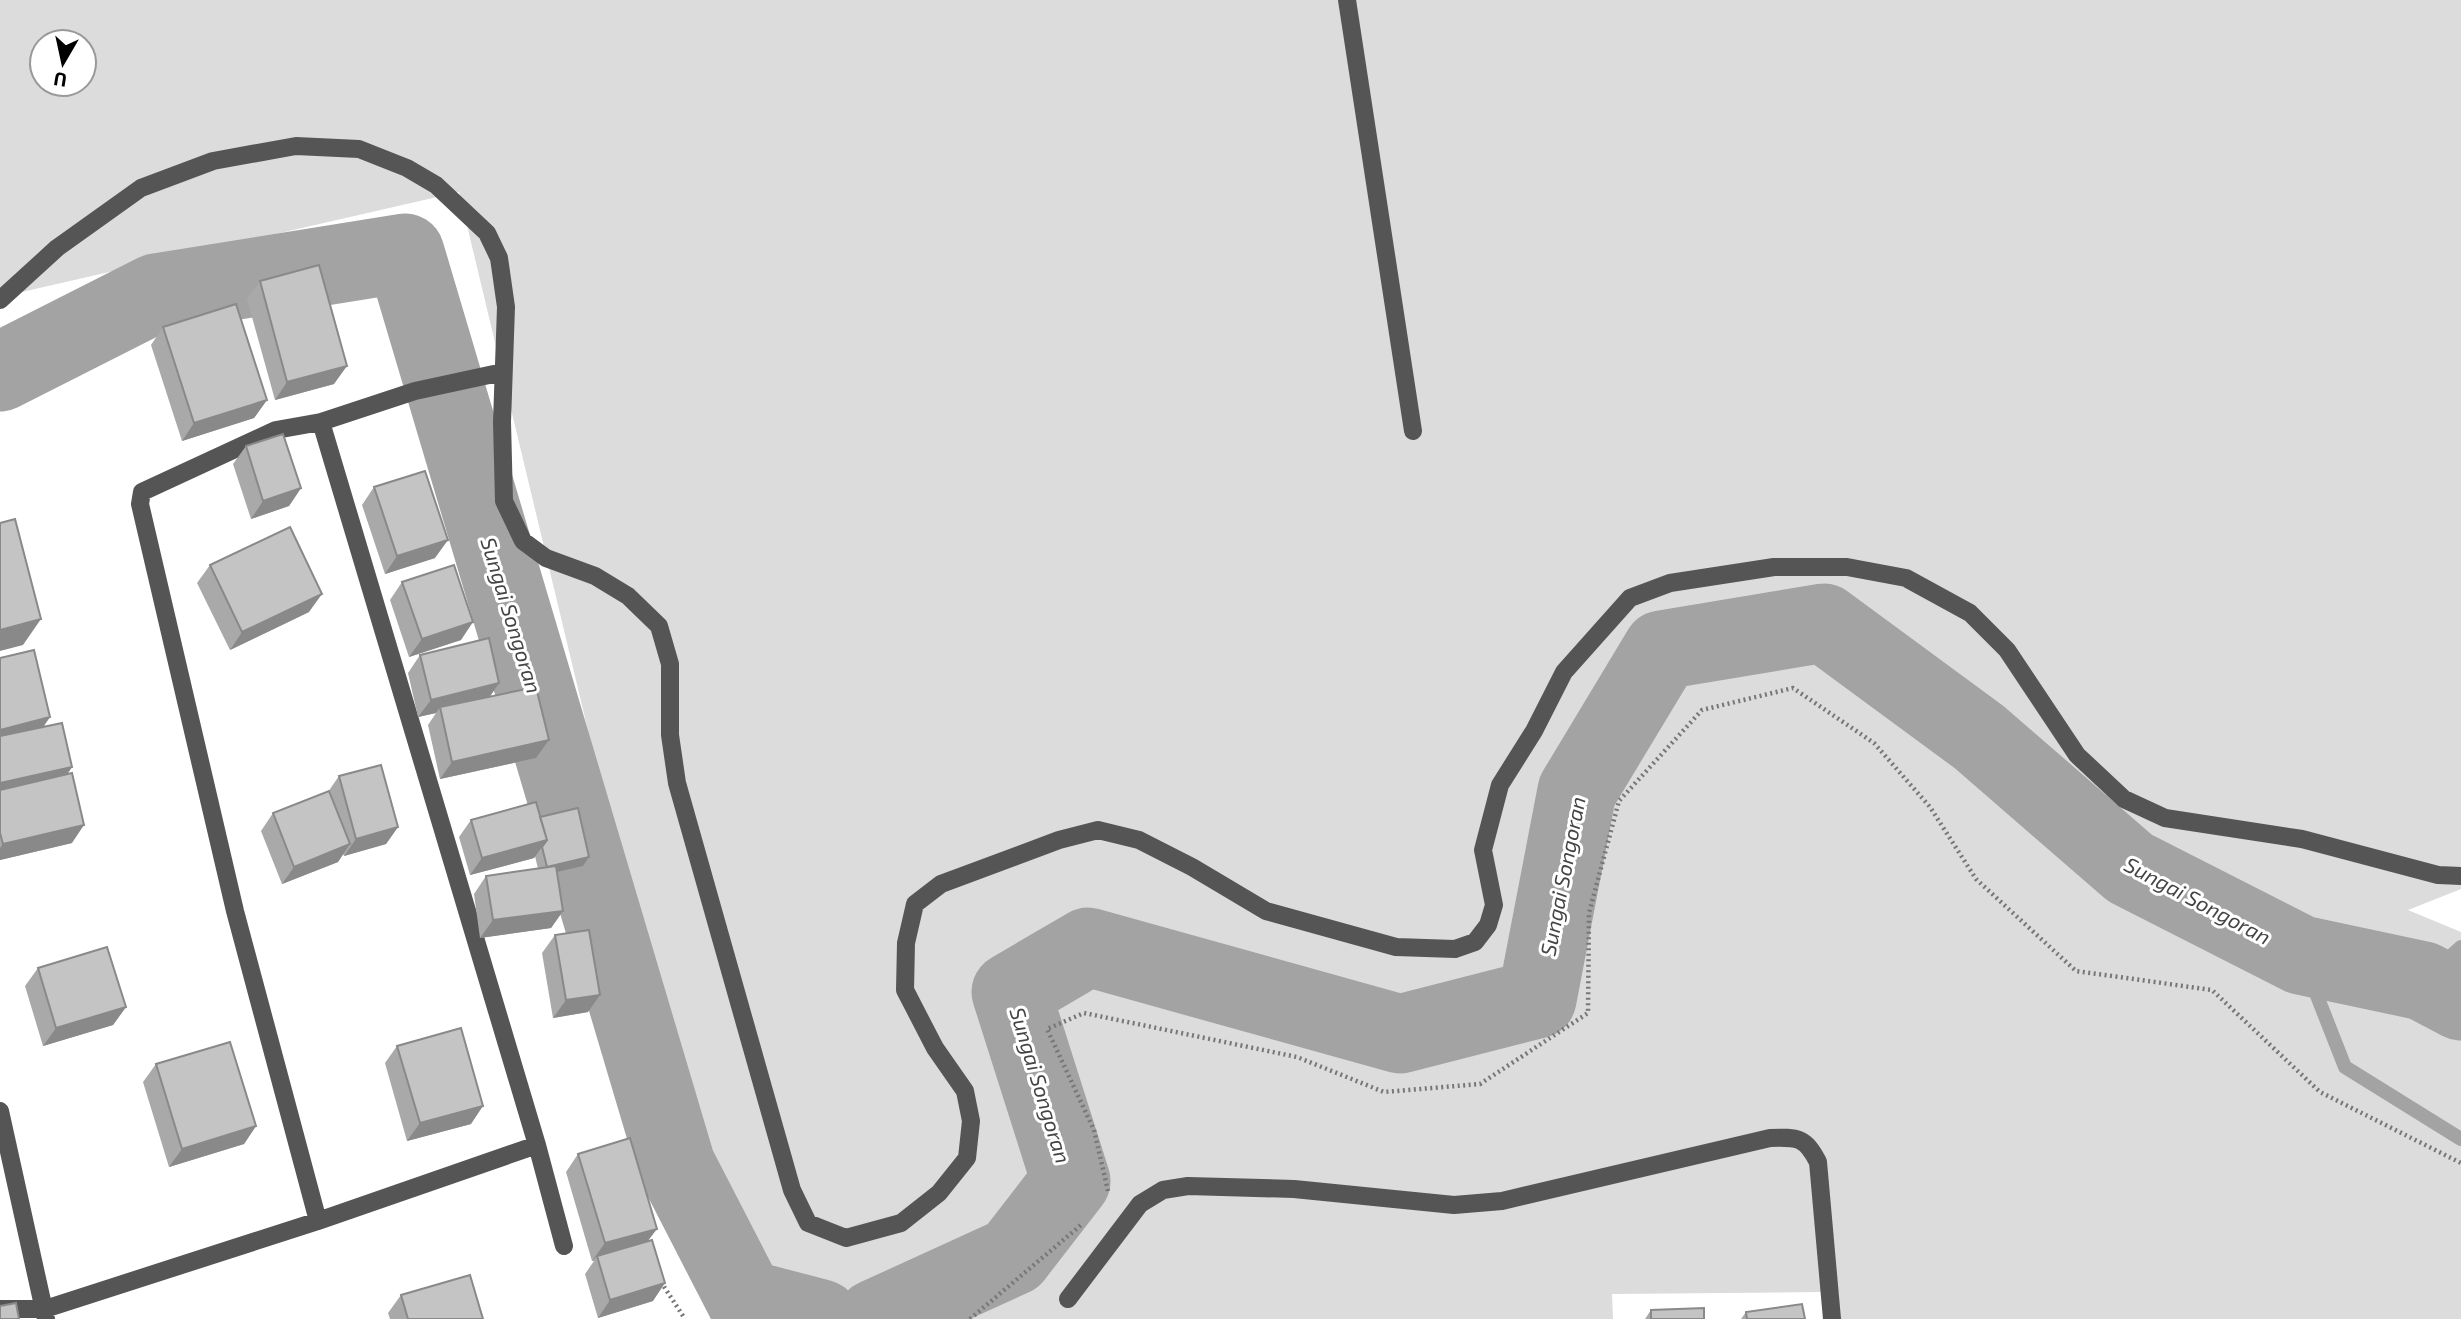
<svg xmlns="http://www.w3.org/2000/svg" width="2461" height="1319" font-family="'Exo 2',sans-serif">
  <style>
    .green { fill: #dcdcdc; fill-rule: evenodd }
    .lines { fill: none; stroke-linecap: round; stroke-linejoin: round }
    .stream { stroke: #a3a3a3; stroke-width: 14 }
    .river { stroke: #a3a3a3; stroke-width: 79 }
    .path { stroke: #777; stroke-width: 4.5; stroke-dasharray: 2 3.5; stroke-linecap: butt }
    .minor { stroke: #555; stroke-width: 18 }
    .wall { fill: #a9a9a9 }
    .shaded-wall { fill: #898989 }
    .building { fill: #c4c4c4; stroke: #898989; stroke-width: 2 }
    .labels { text-anchor: middle; dominant-baseline: central; stroke-width: 6; stroke-linejoin: round; paint-order: stroke }
    .water-label { font-size: 21px; font-style: italic; fill: #444; stroke: #fff }
  </style>
  <rect width="100%" height="100%" fill="#fff"/>
  <!-- green -->
  <path class="green" d="M0 0H2461V889L2408 910 2461 932V1319H1826L1821 1292 1612 1294 1613 1319H729L459 192 0 297ZM42 42H84V84H42Z"/>
  <g class="lines">
    <!-- stream -->
    <path class="stream" d="M2301 955 2345 1067 2461 1139
      M2423 981 2461 947"/>
    <!-- river -->
    <path class="river" d="M0 372 156 293 405 253 676 1165 745 1299 821 1319
      M875 1319 1013 1256 1071 1181 1011 992 1088 947 1400 1034 1537 999 1577 791 1662 650 1824 623 1979 737 2130 868 2301 955 2423 981 2461 1001"/>
    <!-- path -->
    <path class="path" d="M1108 1191 1094 1130 1047 1029 1084 1013 1297 1057 1384 1092 1480 1084 1588 1013 1589 913 1619 801 1702 710 1793 688 1874 743 1930 807 1976 879 2076 971 2212 990 2320 1092 2461 1163
      M661 1282 685 1319
      M970 1319 1081 1225"/>
    <!-- minor -->
    <path class="minor" d="M1347 0 1413 431
      M0 300 57 248 141 188 213 161 296 146 359 149 407 168 436 185 487 233 499 258 506 307 502 422 504 501 523 541 546 558 595 576 628 596 659 626 670 664V735L677 783 792 1190 808 1223 846 1238 901 1223 939 1193 967 1158 971 1121 965 1091 935 1048 905 990 906 943 915 904 941 884 1059 840 1098 830 1139 840 1192 867 1266 911 1396 947 1455 949 1475 942 1488 925 1494 905 1483 850 1500 785 1534 731 1564 672 1630 598 1670 583 1774 567H1847L1906 578 1970 613 2007 650 2077 755 2124 799 2165 818 2302 839 2438 875 2461 876
      M321 422 415 391 503 372
      M0 1111 46 1319
      M318 1221 235 911 140 504 142 492 276 430 321 422 537 1145 564 1246
      M1068 1299 1140 1204 1163 1190 1188 1186 1294 1189 1454 1205 1502 1201 1770 1138C1798 1137 1805 1137 1818 1162L1832 1319
      M0 1309H45L318 1221 537 1145"/>
  </g>
  <!-- wall -->
  <path class="wall" d="M260 281 334 384 275 400 247 299Z
    M163 327 267 400 254 418 182 441 151 345Z
    M246 446 301 488 289 506 251 519 233 464Z
    M374 487 435 558 385 574 362 505Z
    M210 565 309 612 230 650 197 583Z
    M402 582 461 640 409 657 390 600Z
    M420 655 499 683 490 696 536 758 440 779 428 725 436 713 418 717 408 673Z
    M0 658 44 727 72 767 67 775 72 843 0 860Z
    M339 776 398 827 386 844 344 856 343 854 338 862 282 884 261 831 273 813 328 792Z
    M540 817 583 866 557 872 563 911 551 928 480 938 474 894 486 876 538 869 535 856 534 858 470 875 459 837 471 820Z
    M555 935 588 1012 553 1018 542 953Z
    M38 968 126 1007 113 1025 43 1046 25 986Z
    M397 1046 471 1124 407 1141 385 1063Z
    M156 1064 256 1126 244 1144 169 1167 143 1082Z
    M578 1154 648 1241 653 1301 598 1318 585 1274 594 1261H592L566 1172Z
    M401 1295 483 1319H390L388 1313Z
    M1651 1310 1704 1319H1645Z
    M1746 1312 1805 1319H1741Z"/>
  <!-- shaded-wall -->
  <path class="shaded-wall" d="M347 366 334 384 275 400 287 382Z
    M267 400 254 418 182 441 194 423Z
    M301 488 289 506 251 519 263 501Z
    M448 540 435 558 385 574 397 556Z
    M322 594 309 612 230 650 242 632Z
    M41 619 23 645 0 651V630Z
    M473 622 461 640 409 657 422 639Z
    M499 683 487 701 440 707 436 713 418 717 431 700Z
    M50 717 38 735 0 745V730Z
    M549 740 536 758 440 779 452 762Z
    M72 767 59 785 0 798V783Z
    M84 825 72 843 0 860V848L3 844Z
    M398 827 386 844 344 856 356 839Z
    M547 840 534 858 470 875 482 858Z
    M350 844 338 862 282 884 294 867Z
    M589 857 583 866 540 876 547 867Z
    M563 911 551 928 480 938 493 920Z
    M600 995 588 1012 553 1018 566 1000Z
    M126 1007 113 1025 43 1046 56 1028Z
    M483 1106 471 1124 407 1141 420 1123Z
    M256 1126 244 1144 169 1167 182 1149Z
    M657 1229 644 1246 597 1256 592 1261 605 1243Z
    M665 1283 653 1301 598 1318 610 1300Z"/>
  <!-- building -->
  <path class="building" d="M319 265 347 366 287 382 260 281Z
    M236 304 267 400 194 423 163 327Z
    M283 434 301 488 263 501 246 446Z
    M425 471 448 540 397 556 374 487Z
    M15 519 41 619 0 630V523Z
    M290 527 322 594 242 632 210 565Z
    M454 565 473 622 422 639 402 582Z
    M489 638 499 683 431 700 420 655Z
    M34 650 50 717 0 730V658Z
    M536 687 549 740 452 762 440 707Z
    M62 723 72 767 0 783V736Z
    M381 765 398 827 356 839 339 776Z
    M72 773 84 825 3 844 0 833V790Z
    M329 791 350 844 294 867 273 813Z
    M536 802 547 840 482 858 471 820Z
    M578 808 589 857 547 867 542 847 547 840 540 817Z
    M556 866 563 911 493 920 486 876Z
    M589 930 600 995 566 1000 555 935Z
    M107 947 126 1007 56 1028 38 968Z
    M461 1028 483 1106 420 1123 397 1046Z
    M230 1042 256 1126 182 1149 156 1064Z
    M630 1138 657 1229 605 1243 578 1154Z
    M652 1240 665 1283 610 1300 597 1256Z
    M470 1275 483 1319H408L401 1295Z
    M16 1303 19 1319H0V1306Z
    M1802 1304 1805 1319H1747L1746 1312Z
    M1704 1308V1319H1651V1310Z"/>
  <g class="labels">
    <!-- water labels -->
    <g class="water-label">
      <text transform="translate(512 615) rotate(73)">Sungai Songoran</text>
      <text transform="translate(1562 876) rotate(-79)">Sungai Songoran</text>
      <text transform="translate(2198 900) rotate(28)">Sungai Songoran</text>
      <text transform="translate(1041 1085) rotate(73)">Sungai Songoran</text>
    </g>
  </g>
  <!-- north arrow -->
  <g transform="translate(63 63) rotate(189)"><circle r="33" fill="#ffffff" stroke="#999999" stroke-width="2"/>
  <path d="M0-5L12 26L0 18L-12 26Z" fill="#000000"/>
  <text y="-10" font-size="19" font-weight="bold" text-anchor="middle" fill="#000000">U</text>
  </g>
</svg>
